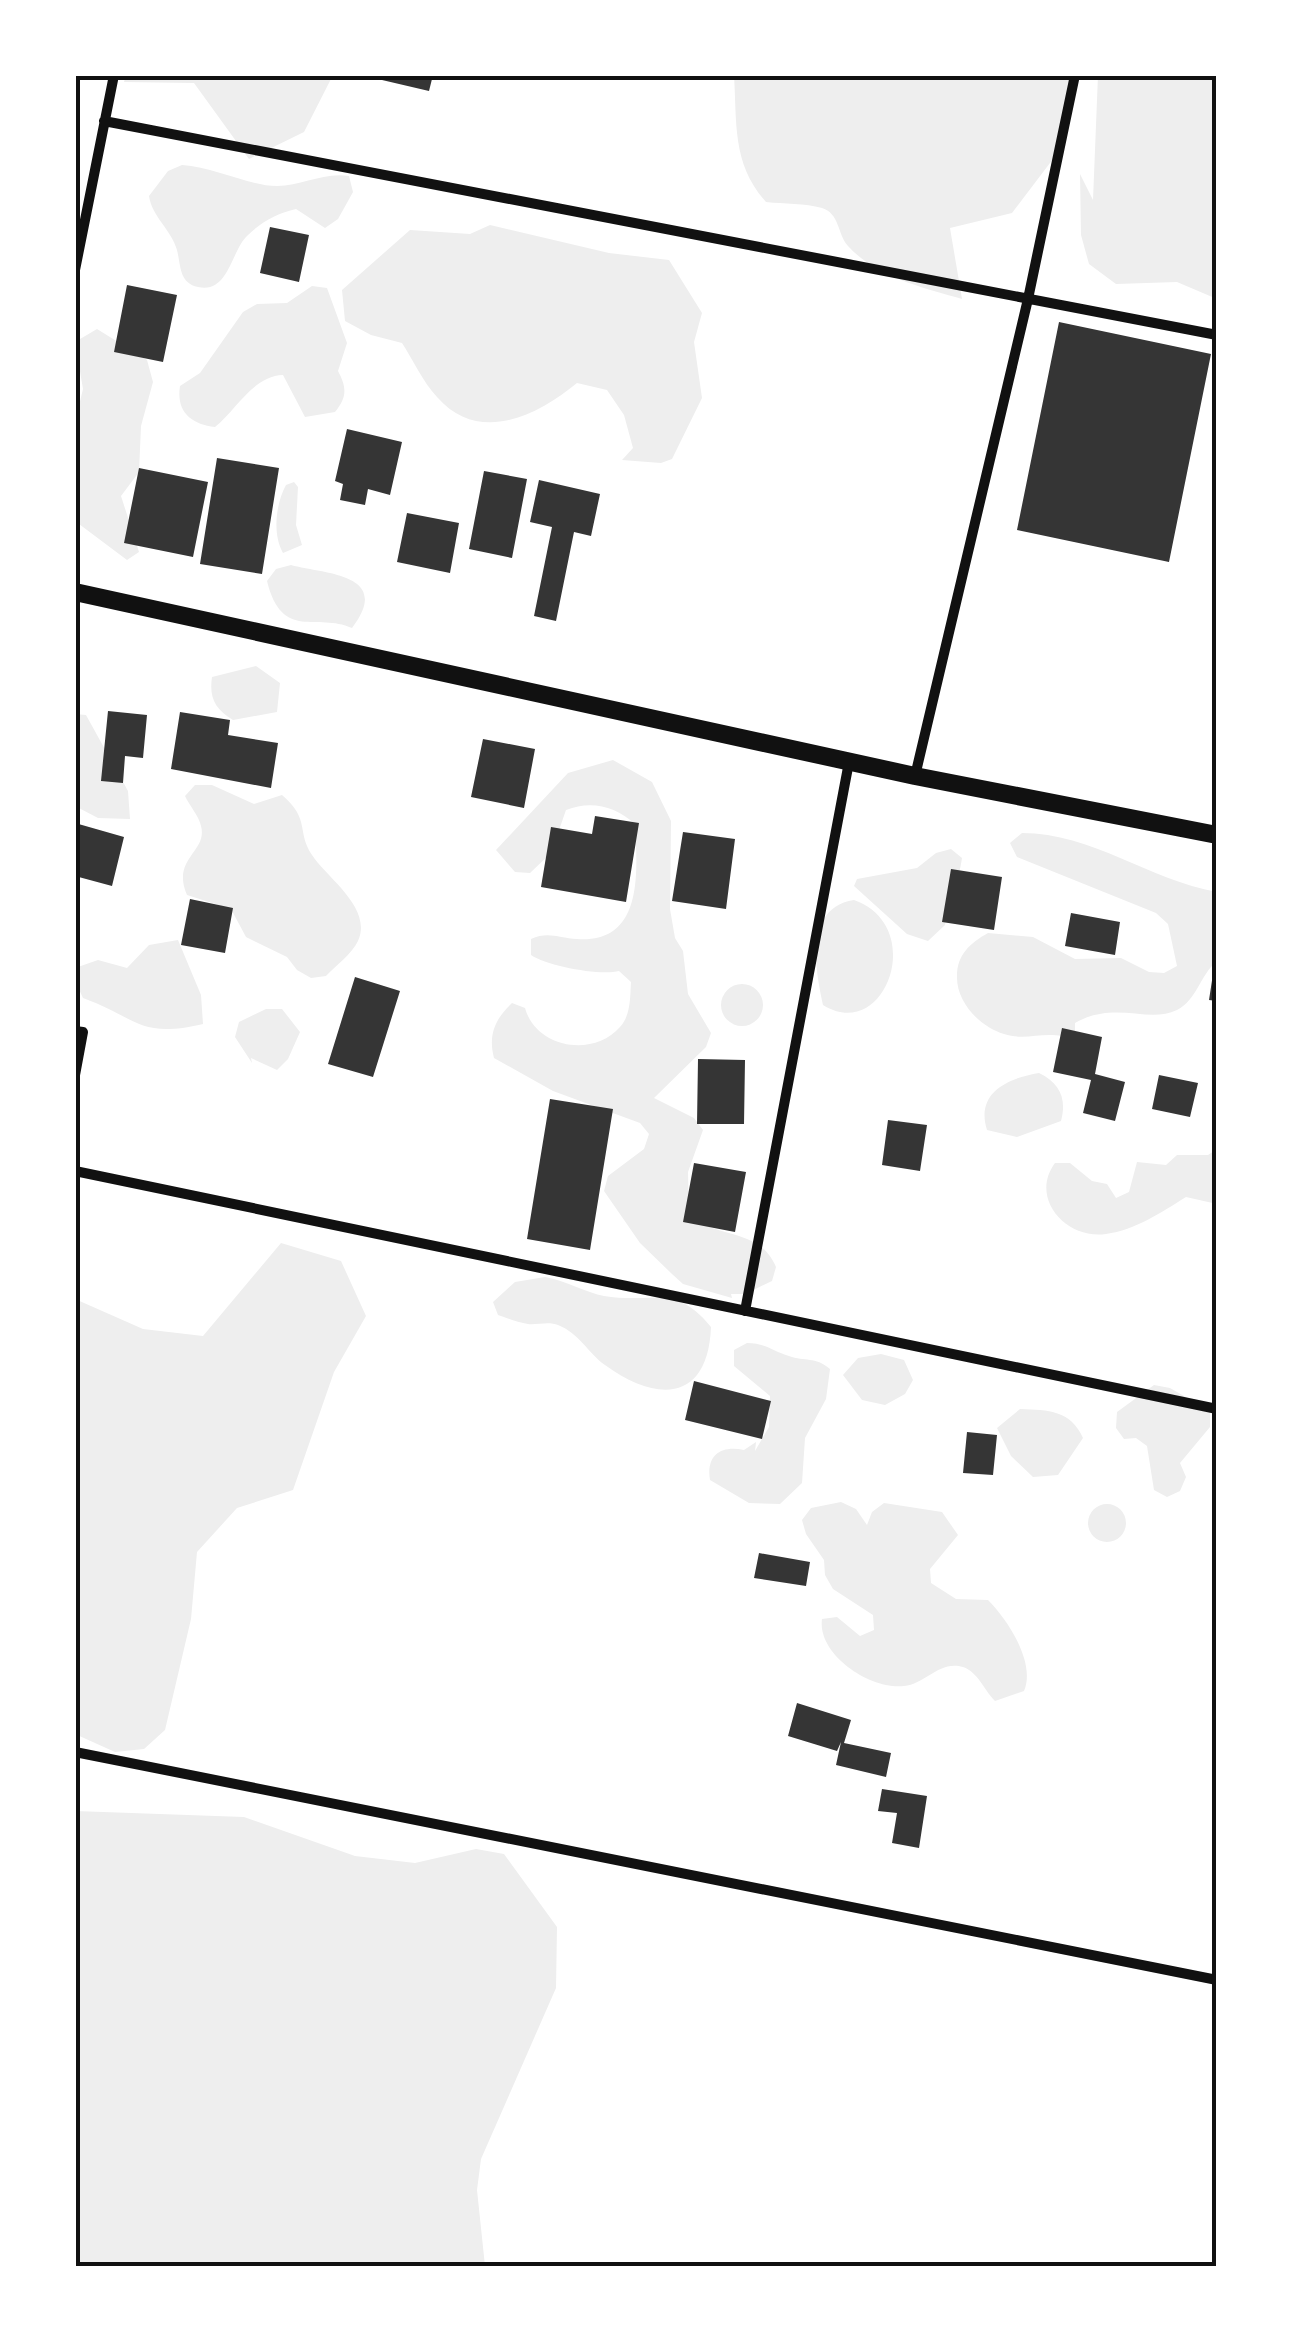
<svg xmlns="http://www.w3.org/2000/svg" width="1292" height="2341" font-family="'Source Serif 4',serif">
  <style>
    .green { fill: #eee }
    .building { fill: #353535 }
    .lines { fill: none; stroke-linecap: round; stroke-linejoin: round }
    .minor { stroke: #111; stroke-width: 10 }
    .tertiary { stroke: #111; stroke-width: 18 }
    .neatline { fill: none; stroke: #111; stroke-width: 4 }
  </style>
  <rect width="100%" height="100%" fill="#fff"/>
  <!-- green -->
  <path class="green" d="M126 75H333L304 132 249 159 194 83 124 82Z
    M734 75H1073L1053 159 1012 213 950 228 962 299C924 288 876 277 848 246 837 233 840 214 822 208 805 203 784 204 766 202 732 164 737 124 734 75Z
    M1098 75H1217V299L1177 282 1116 284 1089 264 1081 235 1080 174 1093 200Z
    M182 165C214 167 250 186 277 186 302 186 323 172 349 176L353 192 338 219 325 228 296 209C278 213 261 222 248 235 231 250 229 294 198 287 179 283 181 266 177 250 171 229 152 217 149 196L168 171Z
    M490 225 609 253 669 260 702 313 694 342 702 398 672 459 661 463 622 460 633 448 624 415 607 390 577 383C537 416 479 445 437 397 423 382 413 360 402 343L371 335 345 321 342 290 410 230 470 234Z
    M312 286 327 288 347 343 338 371C347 388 347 397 335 412L305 417 283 375C253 376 237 409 215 427 191 424 176 412 180 386L200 373 243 312 257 304 287 303Z
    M97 329 147 360 153 382 141 426 139 472 121 496 139 552 127 560 75 521V422L83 389 75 342Z
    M294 482 298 487 296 525 302 545 283 553C272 534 276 503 286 485Z
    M291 565C323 574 394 573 352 628 317 612 282 642 267 581L276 569Z
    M256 666 280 683 277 712 233 720C215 709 209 698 212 677Z
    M75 714 86 715 128 791 130 819 98 818 75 806Z
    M613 760 652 782 671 821 670 909 675 938 683 951 688 994 711 1033 706 1047 654 1098 694 1118 703 1130 688 1172 689 1215C718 1240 759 1227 776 1267L772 1281 745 1294H731L732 1298 683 1284 672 1274 640 1243 604 1191 608 1176 644 1149 649 1134 640 1123 553 1091 494 1058C488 1035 495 1019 512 1003L525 1008C536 1048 593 1058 620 1027 631 1015 630 997 631 982L619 971C600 976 547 966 531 955V939C548 931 559 938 577 939 645 944 637 869 635 824 615 806 591 800 566 810L551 853 530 873 515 872 496 850 568 773Z
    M195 785H212L254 804 282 795C311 820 296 831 312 855 327 878 373 908 358 941 352 954 335 966 326 976L311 978 297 970 287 957 246 937 231 909 187 895C171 858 208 852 201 826 199 816 189 805 185 796Z
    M1022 833C1092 833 1149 880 1217 892V961C1200 975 1197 1000 1177 1010 1148 1024 1115 1000 1075 1023V1040C1047 1028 1029 1042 1004 1034 980 1027 956 1002 957 976 957 955 970 943 988 933L1033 937 1075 959 1121 958 1149 972 1164 973 1177 966 1168 924 1156 913 1017 857 1010 843Z
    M951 849 962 858C959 881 948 901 945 925L928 941 907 934 854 886 857 879 917 868 936 853Z
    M854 900C928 926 885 1044 823 1005 815 968 804 908 854 900Z
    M178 940 201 995 203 1024C139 1039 138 1018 83 998L75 981V968L98 960 127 968 149 945Z
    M721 1005a21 21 0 1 1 42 0a21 21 0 1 1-42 0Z
    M266 1009H282L300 1032 288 1059 277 1070 251 1058 252 1063 235 1037 239 1022Z
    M1039 1073C1060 1083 1067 1099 1061 1121L1017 1137 987 1130C975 1092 1009 1078 1039 1073Z
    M1217 1149V1204L1186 1197C1162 1212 1135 1230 1106 1234 1066 1240 1029 1198 1055 1163H1070L1092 1181 1107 1184 1116 1198 1129 1192 1137 1162 1166 1165 1177 1155H1208Z
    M281 1243 341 1261 366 1316 334 1372 293 1490 237 1508 197 1552 191 1619 165 1730 144 1749 115 1752 75 1734V1299L143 1329 203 1336Z
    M545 1277C567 1281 587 1293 604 1296 652 1304 676 1283 711 1327 708 1402 657 1403 605 1365 588 1353 579 1333 558 1325 549 1321 537 1325 528 1324 518 1323 507 1318 498 1315L493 1302 515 1282Z
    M747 1343C765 1343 773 1351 789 1356 805 1362 815 1356 830 1369L826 1399 805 1438 802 1483 780 1504 749 1503 710 1480C706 1456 720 1445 744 1450L756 1442 755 1451 769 1427 770 1396 734 1366V1350Z
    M881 1354 904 1360 913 1380 905 1394 885 1405 862 1400 843 1375 858 1358Z
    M1154 1385 1170 1388 1210 1411V1427L1180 1463 1186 1477 1180 1491 1167 1497 1154 1490 1147 1446 1136 1438 1124 1439 1116 1428 1117 1412Z
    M1020 1409C1049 1410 1070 1410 1083 1438L1058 1475 1033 1477 1011 1456 997 1428Z
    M841 1502 856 1509 867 1525 872 1512 884 1503 942 1512 958 1535 930 1569 931 1583 956 1599 988 1600C1008 1620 1036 1663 1024 1691L995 1701C984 1690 978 1672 963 1667 939 1660 926 1684 904 1686 870 1690 817 1654 822 1619L837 1617 860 1636 874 1630 873 1615 833 1589 825 1575 824 1560 806 1534 802 1520 811 1508Z
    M1088 1523a19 19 0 1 1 38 0a19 19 0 1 1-38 0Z
    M75 1811 244 1817 355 1856 415 1863 476 1849 504 1854 557 1927 556 1988 481 2159 477 2190 485 2266H75Z"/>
  <!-- building -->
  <path class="building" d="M383 75H433L429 91 382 80Z
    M270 227 309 235 299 282 260 273Z
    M127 285 177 295 163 362 114 352Z
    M1059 322 1211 354 1169 562 1017 530Z
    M347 429 402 442 390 495 368 489 365 505 340 500 343 484 335 481Z
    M217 458 279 468 262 574 200 564Z
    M139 468 208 482 193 557 124 543Z
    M484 471 527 479 512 558 469 549Z
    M539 480 600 494 591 536 574 532 556 621 534 616 552 527 530 522Z
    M407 513 459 523 450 573 397 562Z
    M108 711 147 715 143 758 125 756 123 783 101 781Z
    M180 712 230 720 228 735 278 743 271 788 171 769Z
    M483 739 535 749 524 808 471 797Z
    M595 816 639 823 626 902 541 887 551 827 592 834Z
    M75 823 124 837 112 886 75 876Z
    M683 832 735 839 726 909 672 901Z
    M951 869 1002 877 994 930 942 922Z
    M190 899 233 908 225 953 181 945Z
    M1071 913 1120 922 1115 955 1065 946Z
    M1215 961H1217V1001L1209 1000Z
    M355 977 400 991 373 1077 328 1064Z
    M1062 1028 1102 1037 1095 1074 1125 1082 1115 1121 1083 1113 1091 1080 1053 1072Z
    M698 1059 745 1060 744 1124H697Z
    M1159 1075 1198 1083 1190 1117 1152 1109Z
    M550 1099 613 1109 590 1250 527 1239Z
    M888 1120 927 1125 920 1171 882 1165Z
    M694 1163 746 1172 735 1232 683 1222Z
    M694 1381 771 1401 762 1439 685 1420Z
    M967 1432 997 1435 993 1475 963 1473Z
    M759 1553 810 1562 806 1586 754 1578Z
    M797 1703 851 1720 844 1743 891 1753 886 1777 836 1765 841 1742 837 1751 788 1736Z
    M882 1789 927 1796 919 1848 892 1843 897 1813 878 1811Z"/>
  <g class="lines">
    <!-- minor -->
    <path class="minor" d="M104 121 1217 335
      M75 270 114 75
      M915 776 1028 299 1075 75
      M75 1031 83 1032 75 1075
      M75 1171 1217 1409
      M745 1311 849 762
      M75 1752 1217 1980"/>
    <!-- tertiary -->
    <path class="tertiary" d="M75 592 915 776 1217 835"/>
  </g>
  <!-- border -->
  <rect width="1292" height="2341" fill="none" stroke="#ffffff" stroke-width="155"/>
  <rect x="78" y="78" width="1136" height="2186" class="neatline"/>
</svg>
